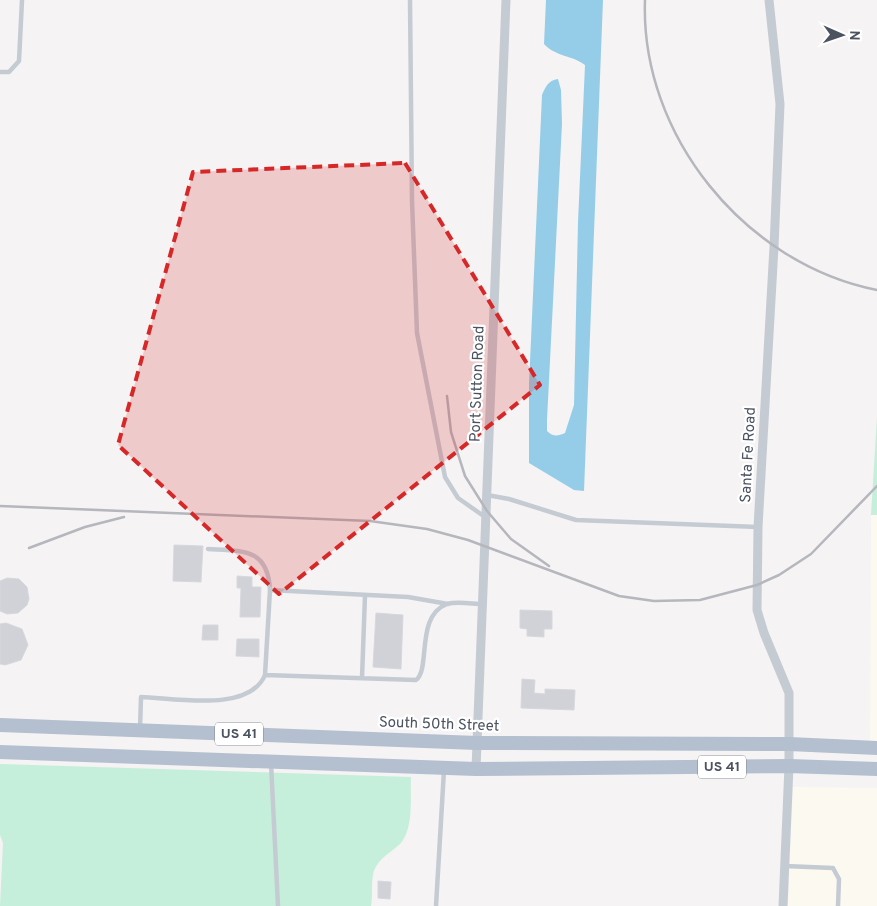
<svg xmlns="http://www.w3.org/2000/svg" width="877" height="906" font-family="Overpass,sans-serif">
  <style>
    .commercial { fill: #fcfaf0 }
    .green { fill: #c5efdb }
    .water { fill: #95cde9 }
    .building { fill: #d0d2d7; stroke: #d7d8de }
    .lines { fill: none; stroke-linecap: round; stroke-linejoin: round }
    .lane { stroke: #c5cbd3; stroke-width: 4.5 }
    .street { stroke: #c5cbd3; stroke-width: 9 }
    .primary { stroke: #b4bfcf; stroke-width: 14 }
    .rail { stroke: #b5b7bd; stroke-width: 2.5 }
    .marked { fill: #d62828; fill-opacity: 0.2; stroke: #d62828; stroke-width: 4; stroke-dasharray: 10 6; stroke-linejoin: round }
    .labels { text-anchor: middle; dominant-baseline: central; stroke-width: 4.5; stroke-linejoin: round; paint-order: stroke }
    .shield { fill: #fff; stroke: #818790; stroke-width: 1 }
    .shield-label { font-size: 14px; font-weight: bold; fill: #4b5360 }
    .street-label { font-size: 15px; fill: #4b5360; stroke: #fff }
  </style>
  <rect width="100%" height="100%" fill="#f5f3f3"/>
  <!-- commercial -->
  <path class="commercial" d="M871 515H877V742H870Z
    M793 787 877 788V906H788Z"/>
  <!-- green -->
  <path class="green" d="M877 417V515H871Z
    M0 764 411 777C410 796 414 827 401 843 391 853 376 859 373 875 371 885 373 895 371 906H0L3 843 0 835Z"/>
  <!-- water -->
  <path class="water" d="M546 0H603L584 491 574 490 529 463V384L542 95C545 88 548 80 558 79L561 90 562 124 547 420V431C553 437 558 436 565 433L574 405 578 222 585 65C572 55 556 57 544 44Z"/>
  <!-- building -->
  <path class="building" d="M174 545 203 546 201 582 173 581Z
    M237 576 252 577V587H261L260 617H240L241 588H237Z
    M7 578 19 579 27 587 29 599 27 605 18 613 7 614 0 611V581Z
    M520 610 552 611V629H544V637L527 636V629L520 628Z
    M376 613 403 615 401 669 373 667Z
    M6 623 22 629 28 645 21 660 5 665 0 664V624Z
    M203 625H218V640H202Z
    M237 639H259V657L236 656Z
    M522 679 535 680 534 693 545 694V689L575 690 574 710 521 708Z
    M378 881 391 882 390 899 378 898Z"/>
  <g class="lines">
    <!-- lane -->
    <path class="lane" d="M410 0 412 201 417 333 445 477 458 498 485 517
      M0 72H9L19 61 22 0
      M487 495 509 499 576 520 758 527
      M208 549C243 551 268 548 270 590
      M265 675 270 590 408 597 448 604
      M362 678 365 595
      M140 729 141 697C175 698 249 713 265 675L416 680C431 669 415 616 447 604 457 601 473 604 483 604
      M271 763 278 906
      M785 866 833 868 839 879 838 906
      M436 906 444 770"/>
    <!-- street -->
    <path class="street" d="M769 0 780 104 774 247 758 527 757 610 764 633 789 693V766L783 906
      M476 769 506 0"/>
    <!-- primary -->
    <path class="primary" d="M0 725 477 743 789 744 877 748
      M0 752 476 769 789 766 877 769"/>
    <!-- rail -->
    <path class="rail" d="M645 0C640 135 745 264 877 290
      M447 396 451 432 465 476 487 511 511 539 549 566
      M0 506 370 521 427 529 468 540 619 596 654 601 700 600 757 585 779 575 811 554 877 486
      M29 548 85 527 124 517"/>
  </g>
  <!-- marked area -->
  <path class="marked" d="M405 163 540 385 279 594 118 445 193 172Z"/>
  <g class="labels">
    <!-- shield labels -->
    <g class="shield">
      <rect x="215" y="722.5" width="48" height="23" rx="4"/>
      <rect x="698" y="755.5" width="48" height="23" rx="4"/>
    </g>
    <g class="shield-label">
      <text x="239" y="734">US 41</text>
      <text x="722" y="767">US 41</text>
    </g>
    <!-- street labels -->
    <g class="street-label">
      <text transform="translate(478 384) rotate(-88)">Port Sutton Road</text>
      <text transform="translate(749 455) rotate(-87)">Santa Fe Road</text>
      <text transform="translate(439 725) rotate(2)">South 50th Street</text>
    </g>
  </g>
  <!-- north arrow -->
  <g transform="translate(842 35) rotate(92)" stroke="#ffffff" stroke-width="4" paint-order="stroke">
  <path d="M0-4L9 19L0 12L-9 19Z" fill="#4b5360"/>
  <text y="-8" font-size="14" font-weight="bold" text-anchor="middle" fill="#4b5360">N</text>
  </g>
</svg>
